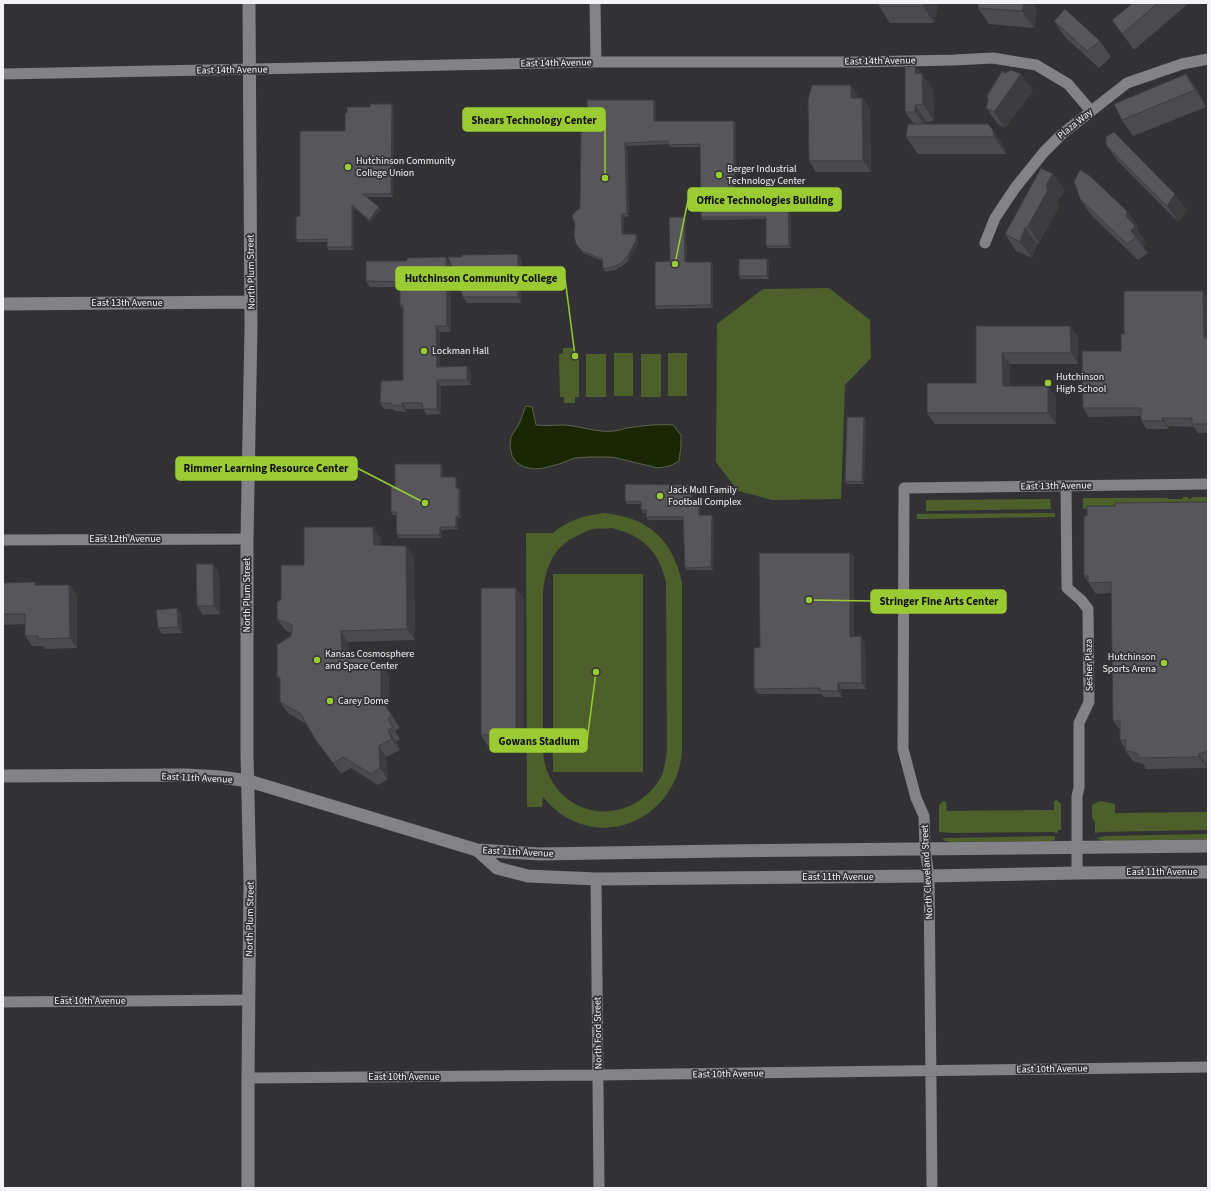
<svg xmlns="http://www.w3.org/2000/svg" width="1211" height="1191" font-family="'Source Sans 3',sans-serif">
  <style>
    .green { fill: #4d602b; fill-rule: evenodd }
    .water { fill: #1b2605; stroke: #5c644d }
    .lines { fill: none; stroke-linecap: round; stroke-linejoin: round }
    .minor { stroke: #838286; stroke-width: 11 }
    .tertiary { stroke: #838286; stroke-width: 13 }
    .wall { fill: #4b4a4d }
    .shaded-wall { fill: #3d3c3f }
    .building { fill: #57565a; stroke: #3d3c3f }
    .poi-dot { fill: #9bcb32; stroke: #323235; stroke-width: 1.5 }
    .labels { text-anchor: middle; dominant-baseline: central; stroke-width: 3.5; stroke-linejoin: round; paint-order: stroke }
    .street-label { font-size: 10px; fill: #f4f4f6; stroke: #323235 }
    .poi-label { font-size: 10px; fill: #f4f4f6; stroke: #323235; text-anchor: start }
    .leader { fill: none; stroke: #9bcb32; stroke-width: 1.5 }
    .callout-dot { fill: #9bcb32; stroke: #323235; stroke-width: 1.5 }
    .callout { fill: #9bcb32; stroke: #9bcb32; stroke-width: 1.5 }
    .callout-label { font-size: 11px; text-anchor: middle; font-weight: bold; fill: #111 }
  </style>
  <rect width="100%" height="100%" fill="#323235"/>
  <!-- green -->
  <path class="green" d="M829 288 870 320 871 358 845 385 841 499 773 500 738 491 716 462 717 324 763 289Z
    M563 348H575V354H579V397H575V403H564V397H560L559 354H563Z
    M614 353H633V396H614Z
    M668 353H687V396H668Z
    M586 354H606V397H586Z
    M641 354H661V397H641Z
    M1183 497H1188V499H1191L1192 497H1208V507L1083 509V498H1167L1169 499H1182Z
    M1050 499 1051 509 926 511V500Z
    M605 513C648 518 673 539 682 583V750C679 810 616 848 564 816 556 811 549 804 543 797L542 807H527L526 533H553C568 520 585 515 605 513ZM612 528C617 530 624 531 630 534 652 545 660 559 666 582L667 750C666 758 665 765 663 772 658 786 645 798 632 805 590 825 544 796 543 749V592C546 565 554 545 581 534 585 532 589 530 593 529 599 528 605 529 612 528Z
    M1055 513V517L917 519V514Z
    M553 574H643V772H553Z
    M1057 800 1061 804V830H1058V833L1053 832 953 833 939 832V805L943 801 946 802 947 811 1054 810V801Z
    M1100 801 1115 804V813L1208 812V830L1100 832 1095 833V822L1092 817V805Z
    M1208 834V839L1105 841 1101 840 1096 838 1106 836Z
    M1052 836 1055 837V840L1051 841 950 842 945 841 942 839 946 838Z"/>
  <!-- water -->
  <path class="water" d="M526 406 532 407 536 425C546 426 555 425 564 425 581 426 597 433 614 431 621 430 628 427 635 427 648 425 660 424 673 425L681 435V446L679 461 670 466 658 468 612 457H589L575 458 559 464 544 468 534 469 524 467 516 462 512 456 510 446 511 437 519 424Z"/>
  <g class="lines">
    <!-- minor -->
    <path class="minor" d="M595 3 596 62
      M3 74 596 62H858L954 60 993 58 1036 65 1068 84 1091 111
      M985 243 995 218 1015 188 1044 152 1062 134 1127 83 1182 64 1208 59
      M1066 486 1067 588 1081 600 1088 609 1089 702 1079 723V788L1077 796V873
      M3 540 247 539
      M596 879 599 1188
      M3 1002 249 1000
      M248 1078 598 1075 1208 1067
      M932 1188 929 876 925 849 924 816 916 798 903 749 904 488 1208 484"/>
    <!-- tertiary -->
    <path class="tertiary" d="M3 304 251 302
      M3 776 186 775 220 777 249 781 477 850 539 854 723 851 1208 846
      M477 850 497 868 528 876 596 879 929 876 1077 873 1208 872
      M248 1188V1078L250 882 247 754V539L251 327 249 3"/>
  </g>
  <!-- wall -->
  <path class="wall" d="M1133 3H1189L1134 50 1112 20Z
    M938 5 934 23H890L879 6Z
    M978 8 1037 9 1034 28 989 24Z
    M1054 21 1100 41 1111 57 1099 68 1065 37Z
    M916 66 933 89 934 121 927 122V124L993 130 1004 147 1006 154H918L906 137 914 124 905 112Z
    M1005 73 1021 74 1033 91 1005 128 998 124 986 108Z
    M1186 74 1198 90 1206 107 1133 136 1122 120Z
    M858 96V98H862L870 109 871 172H816L809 161Z
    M656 102V121L736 123V201L790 204 791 248H768L766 246V219L703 220 701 217 700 147H670L668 144 627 146 629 216 624 217V234L638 237V244L629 260 622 266 615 270 605 272 603 269 602 261 583 253 576 244 587 123Z
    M392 104 394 107 393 197H367L379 207 381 210 370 222 354 208V250H329L327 247V242H298L296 240 300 216 345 131 347 113 370 107Z
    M1106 145 1187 210 1178 222 1118 161Z
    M1065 190 1057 202 1059 207 1039 243 1037 244 1032 258 1016 251 1005 234Z
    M1080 199 1127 211 1138 227V231L1146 243 1143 247 1148 253 1138 260 1091 215Z
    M686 220V262H711L713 265V308L657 309 655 306 670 261Z
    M767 259 769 262V279H741L739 276Z
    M522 260 521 303H467L463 297 450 263 451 332H440V366L471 372V385L441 386V414L427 415 423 409H406V412L395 411 393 409H384L380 403 403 380V310L400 305V287H370L366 281 450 262Z
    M1203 291 1208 297V433H1198L1194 427 1168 426 1169 429H1147L1141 421V416L1089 417 1083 408 1121 351 1124 334Z
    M976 326H1070L1078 337V364H1010V386H1048L1056 397V424H935L927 413 976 383Z
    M864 417 866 420 864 484H847L845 481Z
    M443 467V477H456L457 480V488H459L461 490V518H458V529L442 530V538H399L397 535 396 515H393L391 512 395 487Z
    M691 485 693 488V504L701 507V515H712L714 518 713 570H687L685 568 683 520H648L646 517V513H643L641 510V504H627L625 501Z
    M1208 502V765H1207V768L1146 769 1143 764 1133 761 1125 750V749L1120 740V730L1113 721 1111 593 1096 594 1084 576 1087 516 1115 506Z
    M381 538V545L414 557 415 640 348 642 349 658 381 665 389 676 388 709 400 728 395 731 400 739 396 742 400 750 386 757 388 779 378 785 351 768 341 774 315 739 306 724 288 713 280 702V680L277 676 291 636V633L285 630 277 619 281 599 304 565Z
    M850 553 854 558V637L865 642 866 689H842V697H824L821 694H758L754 689 760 647Z
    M219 572 220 614 203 615 197 606Z
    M3 583 37 585H69L77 595V648L45 649 43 646H32L25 636V624L3 625Z
    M516 588 524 599V746H488L481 735Z
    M177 608 181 614 182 633 162 634 158 628Z"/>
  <!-- shaded-wall -->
  <path class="shaded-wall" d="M924 3H936L938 5 934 23 923 6Z
    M1024 3H1033L1037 9 1034 28 1022 11Z
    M916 66 933 89 934 121 923 104 915 74Z
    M1021 74 1033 91 1005 128 994 112Z
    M1186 74 1198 90 1206 107 1195 90Z
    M851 85 858 96V109L851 98Z
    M862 98 870 109 871 172 863 161Z
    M654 100 656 102V124L654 121Z
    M392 104 394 107 393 197 391 194Z
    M915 105 927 122V128L915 112Z
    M734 121 736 123V204L734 201Z
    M993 130 1004 147 1006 154 994 137Z
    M625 143 627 146 629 216 627 214Z
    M1053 174 1065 190 1057 202 1059 207 1039 243 1028 226 1046 185Z
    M1175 194 1187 210 1178 222 1167 206Z
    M788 201 790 204 791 248 789 246Z
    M352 205 354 208V250L352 247Z
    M379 207 381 210 370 222 369 220Z
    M1127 211 1138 227V231L1146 243 1143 247 1131 231 1126 216Z
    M622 214 624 217V237L622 234Z
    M684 217 686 220 687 265 685 262Z
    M1025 228 1037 244 1032 258 1020 242Z
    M636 234 638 237V244L629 260 627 257Z
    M518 254 522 260 521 303 518 297Z
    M446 257 450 263 451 332 447 326Z
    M767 259 769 262V279L767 276Z
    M711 262 713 265V308L711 305Z
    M1203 291 1208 297V344L1204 338Z
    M436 326 440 332V372L437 367Z
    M1070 326 1078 337V364L1071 353Z
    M1002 353 1010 364V397L1003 386Z
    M467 366 471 372V385L467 380Z
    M437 380 441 386V414L437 409Z
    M1048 386 1056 397V424L1048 413Z
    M402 403 406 409V412L402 406Z
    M864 417 866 420 864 484 862 482Z
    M1162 418 1168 426 1169 429 1163 421Z
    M441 464 443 467V480L441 477Z
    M456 477 457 480V490L456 488Z
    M691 485 693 488V507L691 504Z
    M459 488 461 490V518L459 516Z
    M699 504 701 507V517L699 515Z
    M712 515 714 518 713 570 711 567Z
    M456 516 458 518V529L456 527Z
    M373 527 381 538V556L374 545Z
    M440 527 442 530V538L440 535Z
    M406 546 414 557 415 640 407 629Z
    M850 553 854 558V642L850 637Z
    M213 564 219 572 220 614 214 606Z
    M69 585 77 595V648L70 638Z
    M516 588 524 599V746L516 735Z
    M177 608 181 614 182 633 178 627Z
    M341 631 348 642 350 664 342 653Z
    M861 636 865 642 866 689 862 683Z
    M381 665 389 676 388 709 400 728 392 716 381 698Z
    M838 683 842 689V697L838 691Z
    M388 730 396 742 400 750 392 739Z
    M379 746 386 757 388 779 380 768Z
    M1199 754 1207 765V768L1199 757Z"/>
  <!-- building -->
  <path class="building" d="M879 3H924L923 6H879Z
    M978 3H1024L1022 11 978 8Z
    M1133 3H1158L1122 34 1112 20Z
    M1065 9 1100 41 1087 51 1054 21Z
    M916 66 915 74 922 73 923 104 915 105V112H905V67Z
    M1011 70 1021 74 994 112 986 108 988 101 987 96 1002 71 1005 73Z
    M1186 74 1195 90 1122 120 1114 104Z
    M812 85H851V98H862L863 161H809L808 100Z
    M587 100H654V121H734V201H788L789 246H766V217H701L700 144 668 145V141L625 143 627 214H622V234H636V241L627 257 620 264 613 267 603 269 602 259 582 251 576 244 574 235 575 225 572 216 574 213 580 208 581 123H587Z
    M370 104H392L391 194H363L379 207 369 220 352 205V247H327V239L296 240V217L300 216V131H345V113H347V107H370Z
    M908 124H988L993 130 994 137H906Z
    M1114 132 1175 194 1167 206 1106 145V137Z
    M1041 168 1053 174 1046 185 1048 190 1028 226 1025 228 1020 242 1005 234Z
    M1080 170 1090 176 1127 211 1126 216 1135 226 1131 231 1136 237 1127 244 1080 199 1074 181Z
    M669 217H684L685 262H711V305L655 306V262L670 261Z
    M518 254V297H463L448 257H462L461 255Z
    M446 257 447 326H436L437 367 467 366V380H437V409H423L422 403H402V406L391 405V403H380L381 381 403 380V305H400V282L366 281V261H406L408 258Z
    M739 259H767V276H739Z
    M1124 291H1203L1204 338H1208V424H1192V418H1162L1163 421H1141V408H1083L1082 351H1121V334H1124Z
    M976 326H1070L1071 353H1002L1003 386H1048V413H927V383H976Z
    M847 417H864L862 482 845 481Z
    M395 464H441V477H456V488H459V516H456V527H440V535H397L396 512H391V487H395Z
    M625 484 691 485V504H699V515H712L711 567 685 568 683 517H646L647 510H641V502L625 501Z
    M1208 502V751L1199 754V757L1138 758V754L1125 750 1126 740H1120V721H1113L1111 582 1088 583V576H1084V516H1087V506H1115V503Z
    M304 527H373L374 545 406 546 407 629 341 631 342 653 350 658H369L381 665V698L392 716 388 719 393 728 388 730 392 739 379 746 380 768 371 774 343 757 333 763 315 739 301 714 280 702V678L277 676V645L291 636 292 625 277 619V602L281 599V565H304Z
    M759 553H850V637L861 636 862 683H838V691H820V688L754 689V648L760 647Z
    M196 564H213L214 606H197Z
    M35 582V585H69L70 638 38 639V636H25V614H3V583Z
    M481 588H516V735H481Z
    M177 608 178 627 158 628 156 610Z"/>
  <!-- markers -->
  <g class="poi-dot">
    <circle cx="348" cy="167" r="4"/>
    <circle cx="719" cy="175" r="4"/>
    <circle cx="424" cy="351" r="4"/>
    <circle cx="1048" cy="383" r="4"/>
    <circle cx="660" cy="496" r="4"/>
    <circle cx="317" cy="660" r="4"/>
    <circle cx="1164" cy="663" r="4"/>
    <circle cx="330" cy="701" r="4"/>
  </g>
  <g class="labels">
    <!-- street labels -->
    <g class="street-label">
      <text transform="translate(880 61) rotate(-1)">East 14th Avenue</text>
      <text transform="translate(556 63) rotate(-1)">East 14th Avenue</text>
      <text transform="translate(232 70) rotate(-1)">East 14th Avenue</text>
      <text transform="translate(1075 124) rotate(-39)">Plaza Way</text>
      <text transform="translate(251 272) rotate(-91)">North Plum Street</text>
      <text x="127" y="303">East 13th Avenue</text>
      <text transform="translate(1056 486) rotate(-1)">East 13th Avenue</text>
      <text x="125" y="539">East 12th Avenue</text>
      <text transform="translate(247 595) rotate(-90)">North Plum Street</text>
      <text transform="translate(1089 665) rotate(-91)">Sesher Plaza</text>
      <text transform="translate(197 778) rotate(3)">East 11th Avenue</text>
      <text transform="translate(518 852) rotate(3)">East 11th Avenue</text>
      <text transform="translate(927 872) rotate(-93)">North Cleveland Street</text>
      <text x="1162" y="872">East 11th Avenue</text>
      <text x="838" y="877">East 11th Avenue</text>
      <text transform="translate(250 919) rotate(-89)">North Plum Street</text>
      <text x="90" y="1001">East 10th Avenue</text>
      <text transform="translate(598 1033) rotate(-91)">North Ford Street</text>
      <text transform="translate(1052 1069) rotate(-1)">East 10th Avenue</text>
      <text transform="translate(728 1074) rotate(-1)">East 10th Avenue</text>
      <text x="404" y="1077">East 10th Avenue</text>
    </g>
    <!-- poi labels -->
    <g class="poi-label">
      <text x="356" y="161">Hutchinson Community<tspan x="356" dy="12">College Union</tspan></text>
      <text x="727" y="169">Berger Industrial<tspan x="727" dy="12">Technology Center</tspan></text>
      <text x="432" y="351">Lockman Hall</text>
      <text x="1056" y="377">Hutchinson<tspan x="1056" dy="12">High School</tspan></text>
      <text x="668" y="490">Jack Mull Family<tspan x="668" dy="12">Football Complex</tspan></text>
      <text x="325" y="654">Kansas Cosmosphere<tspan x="325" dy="12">and Space Center</tspan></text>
      <text x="1156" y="657" text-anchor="end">Hutchinson<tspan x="1156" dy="12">Sports Arena</tspan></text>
      <text x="338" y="701">Carey Dome</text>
    </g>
  </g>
  <!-- callouts -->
  <path class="leader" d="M605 178L605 120M675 264L688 200M575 356L565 278M425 503L357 468M809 600L871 601M596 672L587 741"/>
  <g class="callout-dot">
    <circle cx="605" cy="178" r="4"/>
    <circle cx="675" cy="264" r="4"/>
    <circle cx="575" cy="356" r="4"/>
    <circle cx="425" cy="503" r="4"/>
    <circle cx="809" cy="600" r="4"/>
    <circle cx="596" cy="672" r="4"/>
  </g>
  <g class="callout">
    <rect x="463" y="108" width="142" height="23" rx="4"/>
    <rect x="688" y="188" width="153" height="23" rx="4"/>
    <rect x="396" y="267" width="169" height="23" rx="4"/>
    <rect x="176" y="457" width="181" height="23" rx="4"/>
    <rect x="871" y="590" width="135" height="23" rx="4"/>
    <rect x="490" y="729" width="97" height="23" rx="4"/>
  </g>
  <g class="callout-label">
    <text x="534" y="124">Shears Technology Center</text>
    <text x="765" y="204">Office Technologies Building</text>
    <text x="481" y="282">Hutchinson Community College</text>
    <text x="266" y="472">Rimmer Learning Resource Center</text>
    <text x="939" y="605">Stringer Fine Arts Center</text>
    <text x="539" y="745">Gowans Stadium</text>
  </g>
  <!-- border -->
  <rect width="1211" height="1191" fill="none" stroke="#f4f4f6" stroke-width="8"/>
</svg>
